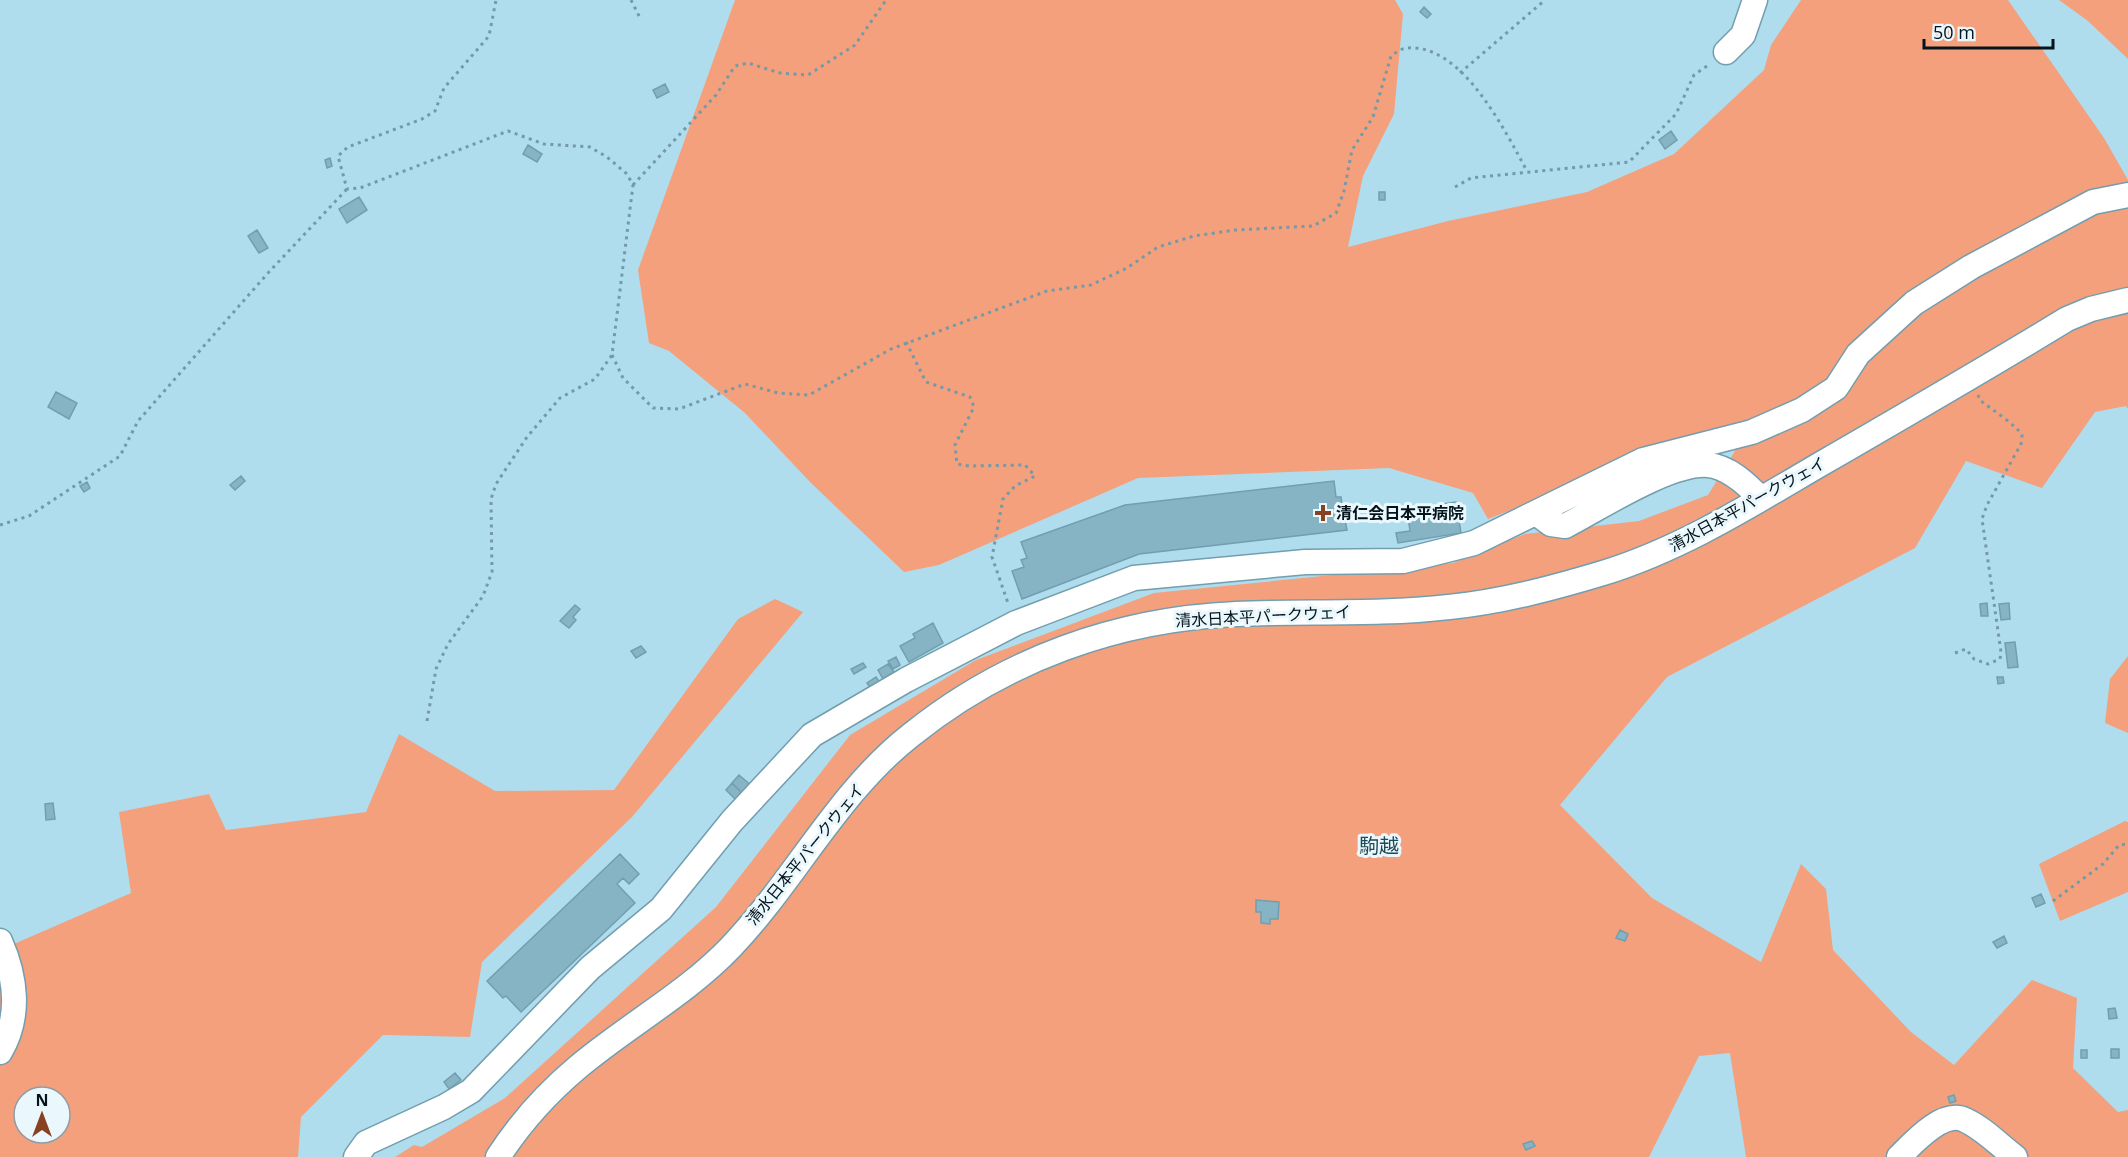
<svg xmlns="http://www.w3.org/2000/svg" width="2128" height="1157" font-family="'Open Sans','Noto Sans JP',sans-serif">
  <style>
    .green { fill: #f4a07d; fill-rule: evenodd }
    .building { fill: #87b4c5; stroke: #729eaf; stroke-width: 1.5 }
    .lines { fill: none; stroke-linecap: round; stroke-linejoin: round }
    .minor-casing { stroke: #729eae; stroke-width: 27 }
    .path { stroke: #7599a6; stroke-width: 3; stroke-dasharray: 3 4.5; stroke-linecap: butt }
    .minor { stroke: #fff; stroke-width: 24 }
    .poi-dot { fill: #894121; stroke: #eaf8fd; stroke-width: 2 }
    .labels { text-anchor: middle; dominant-baseline: central; stroke-width: 6; stroke-linejoin: round; paint-order: stroke }
    .street-label { font-size: 16px; fill: #04141b; stroke: #eaf8fd }
    .poi-label { font-size: 16px; font-weight: bold; fill: #04141b; stroke: #eaf8fd; text-anchor: start }
    .quarter-label { font-size: 20px; fill: #1e4957; stroke: #eaf8fd }
  </style>
  <rect width="100%" height="100%" fill="#afddee"/>
  <!-- green -->
  <path class="green" d="M735 0H1395L1403 14 1394 114 1363 176 1348 247 1448 221 1587 192 1674 154 1764 70 1771 45 1801 0H2008L2104 138 2128 180V409L2126 406 2095 412 2042 488 1966 461 1915 548 1667 677 1560 805 1652 898 1761 962 1801 864 1826 889 1833 950 1911 1032 1954 1065 2032 980 2077 998 2073 1068 2118 1112 2128 1110V1157H1746L1730 1053 1699 1056 1649 1157H395L414 1145 422 1147 505 1098 716 907 850 735 976 660 1154 593 1453 563 1525 534 1639 521 1708 495 1735 451 1718 429 1488 519 1473 493 1389 468 1138 478 939 565 904 572 810 482 745 413 669 351 649 343 638 270Z
    M2059 0H2128V59L2088 21Z
    M775 599 803 612 632 817 482 962 470 1037 383 1035 301 1117 298 1157H0V950L131 893 119 812 209 794 226 830 366 812 399 734 495 791 614 790 738 619ZM24 1097H60V1133H24Z
    M2128 656V733L2105 723 2110 679Z
    M2125 821 2128 822V892L2060 921 2039 864Z"/>
  <!-- building -->
  <path class="building" d="M1424 7 1431 14 1427 18 1420 12Z
    M665 84 669 92 657 98 653 90Z
    M1671 131 1677 140 1665 149 1659 140Z
    M528 145 542 154 537 162 523 154Z
    M330 158 332 166 327 168 325 160Z
    M1379 192H1385V200H1379Z
    M359 197 367 210 347 223 339 209Z
    M257 230 268 248 259 253 248 236Z
    M56 392 77 403 69 419 48 407Z
    M241 476 245 481 235 490 230 485Z
    M1334 481 1336 497H1341L1342 506 1348 505 1350 520H1345L1347 530 1139 554 1022 599 1012 571 1024 567 1021 560 1027 558 1021 542 1125 505Z
    M87 482 90 488 84 492 80 486Z
    M1456 502 1461 533 1398 543 1396 533 1410 531 1407 509Z
    M1399 510H1402L1403 520H1398Z
    M1987 603 1988 616H1981L1980 604Z
    M2009 603 2010 619 2001 620 1999 604Z
    M575 605 580 609 573 617 576 620 569 628 560 621Z
    M933 623 943 643 909 662 900 646 915 638 913 634Z
    M2015 642 2018 667 2008 668 2005 643Z
    M641 646 646 652 636 658 631 651Z
    M896 657 900 665 893 669 888 661Z
    M863 663 866 667 854 674 851 669Z
    M888 664 894 672 883 679 878 670Z
    M876 677 880 683 871 689 867 683Z
    M1997 677H2003L2004 683 1998 684Z
    M739 775 753 787 745 796 732 783Z
    M732 783 745 796 739 803 726 790Z
    M53 803 55 819 46 820 45 804Z
    M620 854 639 874 629 884 623 878 617 884 635 903 521 1012 506 996 503 998 487 981Z
    M2041 894 2045 903 2036 907 2032 898Z
    M1256 900 1279 902 1278 919H1270V924L1261 923V912H1256Z
    M1620 930 1628 934 1625 941 1616 938Z
    M2004 936 2007 943 1997 948 1993 942Z
    M2115 1008 2117 1018 2109 1019 2108 1009Z
    M2111 1049H2119V1058H2111Z
    M2081 1050H2087V1058H2081Z
    M455 1073 461 1080 449 1089 444 1082Z
    M1954 1095 1956 1101 1950 1103 1948 1097Z
    M1532 1141 1535 1146 1526 1150 1523 1144Z"/>
  <g class="lines">
    <defs>
      <path id="minor" d="M1726 52 1743 35 1755 0
        M1536 513 1551 524 1565 526C1600 508 1670 462 1708 465 1729 467 1747 484 1761 499
        M0 941C16 977 21 1017 0 1052
        M356 1157 366 1143 444 1107 471 1091 590 968 661 909 732 821 812 735 906 680 1016 623 1134 578 1305 562 1403 561 1474 543 1643 460 1752 432 1802 410 1836 388 1858 354 1914 303 1971 267 2093 202 2128 195
        M498 1157C520 1123 547 1093 578 1067 628 1025 686 994 731 947 795 880 837 793 911 735 1004 660 1117 619 1236 614 1307 611 1379 615 1449 607 1501 602 1553 588 1603 573 1681 549 1749 506 1819 465 1902 417 1985 369 2067 319L2091 309 2128 300
        M1899 1157C1913 1143 1943 1109 1965 1120 1983 1128 1999 1145 2015 1157"/>
    </defs>
    <!-- minor casing -->
    <use href="#minor" class="minor-casing"/>
    <!-- path -->
    <path class="path" d="M631 0 640 18
      M1460 73 1545 0
      M633 185 716 95 735 66 748 63 780 73 808 75 855 45 886 0
      M1455 187 1471 178 1629 162 1676 114 1694 75 1710 64
      M906 342 926 382 970 397 974 407 955 445 957 464 969 466 1025 465 1035 476 1015 486 1003 499 992 557 1009 606
      M612 355 623 378 653 408 679 409 745 384 778 393 809 395 891 349 1047 291 1091 285 1127 268 1158 247 1194 236 1235 230 1313 226 1336 213 1344 191 1352 150 1373 117 1391 56C1395 53 1402 48 1407 48 1462 43 1505 131 1527 171
      M0 525 29 516 120 456 138 421 268 273 347 189
      M1955 653 1966 649 1974 659 1988 664 2000 659 2001 652 1982 519 1987 505 2021 444 2022 435C2016 425 1991 409 1980 400L1978 395
      M427 721 436 669 448 644 483 596 492 572 491 499 496 484 527 437 560 398 595 379 612 355 633 185 627 174 607 157 590 147 544 144 508 131 360 188 347 189 338 156 348 147 422 119 435 111 444 88 489 36 496 0
      M2053 901 2103 864 2119 845 2128 844"/>
    <!-- minor -->
    <use href="#minor" class="minor"/>
  </g>
  <!-- markers -->
  <path class="poi-dot" d="M1320 504h6v6h6v6h-6v6h-6v-6h-6v-6h6z"/>
  <g class="labels">
    <!-- street labels -->
    <g class="street-label">
      <text transform="translate(1747 504) rotate(-29)">清水日本平パークウェイ</text>
      <text transform="translate(1263 616) rotate(-3)">清水日本平パークウェイ</text>
      <text transform="translate(805 854) rotate(-51)">清水日本平パークウェイ</text>
    </g>
    <!-- poi labels -->
    <g class="poi-label">
      <text x="1336" y="513">清仁会日本平病院</text>
    </g>
    <!-- quarter labels -->
    <g class="quarter-label">
      <text x="1379" y="845">駒越</text>
    </g>
  </g>
  <!-- north arrow -->
  <g transform="translate(42 1115)"><circle r="28" fill="#eaf8fd" stroke="#8e9da3" stroke-width="1.5"/>
  <path d="M0-4.5L10 22L0 15L-10 22Z" fill="#894121"/>
  <text y="-9" font-size="16" font-weight="bold" text-anchor="middle" fill="#04141b">N</text>
  </g>
  <!-- scale -->
  <path d="M1924 39v9h129v-9" fill="none" stroke="#04141b" stroke-width="3"/>
  <text x="1933" y="39" font-size="18" fill="#04141b" stroke="#eaf8fd" stroke-width="4.5" paint-order="stroke">50 m</text>
</svg>
